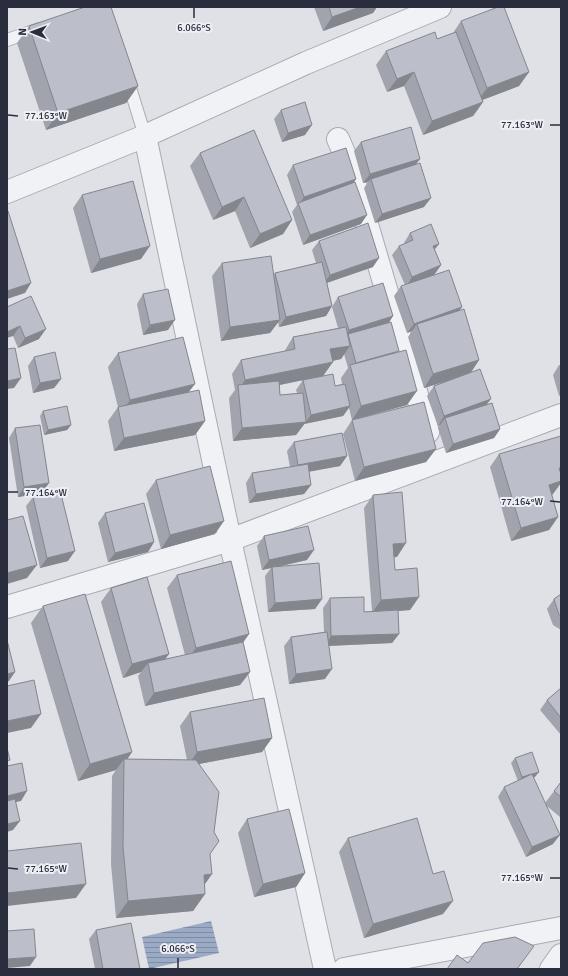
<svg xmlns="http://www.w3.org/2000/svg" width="568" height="976" font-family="Signika,sans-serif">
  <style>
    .water { fill: url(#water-rules) }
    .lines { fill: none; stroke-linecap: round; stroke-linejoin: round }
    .lane-casing { stroke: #a8abb4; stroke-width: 14 }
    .street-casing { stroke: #a8abb4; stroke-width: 24 }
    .lane { stroke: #f1f2f6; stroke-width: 12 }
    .street { stroke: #f1f2f6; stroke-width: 22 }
    .wall { fill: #a2a4ad; fill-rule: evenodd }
    .shaded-wall { fill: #84868d }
    .building { fill: #bcbfc9; stroke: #84868d }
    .ticks { fill: none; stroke: #292d3d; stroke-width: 1.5 }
    .ticks-label { font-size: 10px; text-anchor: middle; fill: #292d3d; stroke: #eef0f5; stroke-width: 4; stroke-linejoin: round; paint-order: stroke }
  </style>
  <defs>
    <pattern id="water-rules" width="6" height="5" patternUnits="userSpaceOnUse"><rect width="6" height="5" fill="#9baac5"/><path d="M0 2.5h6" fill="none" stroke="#7e8ba1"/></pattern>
  </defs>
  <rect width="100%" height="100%" fill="#dfe1e7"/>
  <!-- water -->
  <path class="water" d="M211 921 219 953 149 969 142 937Z"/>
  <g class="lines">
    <defs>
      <path id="lane" d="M7 40 39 29
        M127 78 145 136"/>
      <path id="street" d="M145 136 230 540 325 969
        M338 139 345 155 356 187 428 432
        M7 192 145 136 306 63 440 7
        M7 607 230 540 561 415
        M344 969 561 928
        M551 969 561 955"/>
    </defs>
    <!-- lane casing -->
    <use href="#lane" class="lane-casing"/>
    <!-- street casing -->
    <use href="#street" class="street-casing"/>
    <!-- lane -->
    <use href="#lane" class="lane"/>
    <!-- street -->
    <use href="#street" class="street"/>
  </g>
  <!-- wall -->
  <path class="wall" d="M314 7H377L373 13 323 31Z
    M461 21 529 72 519 86 482 100 483 102 473 116 423 135 404 86 387 92 376 65 386 51 437 39 453 33Z
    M29 26 138 86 126 103 46 130 17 43Z
    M281 110 305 135 282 142 274 119Z
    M361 142 420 159 416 164 424 207 375 223 364 188 368 182 363 183 354 151Z
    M200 153 292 220 283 234 250 248 235 211 213 220 190 166Z
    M293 165 361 224 303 245 292 212 297 205 287 175Z
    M82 195 141 259 91 273 73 208Z
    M410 233 435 250 441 265 434 275 460 310 479 360 470 373 487 405 500 429 494 438 446 453 438 428 440 425 438 426 427 396 434 386 456 378 424 388 408 337 412 331 407 333 394 296 401 286 405 285 392 255 399 246 404 244V243Z
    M319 241 373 267 327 283 332 306 326 316 279 327 278 322 270 333 221 341 212 276 222 263 274 275 275 273 316 263 312 250Z
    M143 294 168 330 143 335 137 304Z
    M338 297 389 322 407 405 352 420 349 408 343 416 304 424 296 435 233 441 229 398 235 390 232 374 241 360 284 352 293 337 338 328 332 307ZM344 354 348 368 341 378 342 384 335 386 323 376 333 361 341 359ZM318 377 303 380 296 390 297 393 280 395V385Z
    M7 307 39 339 18 348 13 336Z
    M118 353 189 392 205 421 195 435 114 451 108 421 118 407 108 367Z
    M34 357 61 379 54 388 33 393 28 366Z
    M559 365H561V395L559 396 553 375Z
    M43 411 71 425 67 430 44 435 40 416Z
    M352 420 436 449 426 462 355 481 343 434Z
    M15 428 42 493 18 497 9 438Z
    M294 442 347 456 340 466 309 471 311 485 304 494 249 503 246 483 252 473 290 467 287 451Z
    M499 454 553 494 552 495 558 517 549 530 511 541 490 467Z
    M156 480 215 534 161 549 146 494Z
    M373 495 397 557H394L395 570 419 597 410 610 398 611 399 634 392 643 329 646 325 679 289 684 284 646 291 637 324 632 323 608 330 598 364 612 372 611 364 508Z
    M33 497 68 561 40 568 26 506Z
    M105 513 154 542 148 552 108 562 98 523Z
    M264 536 307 560 281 566 322 599 315 609 268 612 265 576 271 568 262 570 257 546Z
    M177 575 249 634 243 642 250 672 240 685 145 706 138 676 141 672 123 678 101 602 111 588 169 654 165 659 185 655 167 588Z
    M561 594V630L553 625 547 609 554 599Z
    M43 606 132 752 127 759 187 760 180 726 190 712 272 738 262 752 199 764 212 874 204 885 205 894 193 911 116 918 111 864 112 776 116 770 78 781 31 623Z
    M561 688V735L540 710 547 700Z
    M515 758 535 777H533L545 803 561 782V818L547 806 553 844 526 857 498 797 504 787 518 781 511 763Z
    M247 819 305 873 296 887 254 897 238 833Z
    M348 838 443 914 364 938 339 852Z
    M96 930 140 969H95L89 939Z"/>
  <!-- shaded-wall -->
  <path class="shaded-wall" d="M360 7H377L373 13 323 31 332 17Z
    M414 72 404 86 387 92 397 79Z
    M529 72 519 86 477 102 487 88Z
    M138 86 126 103 46 130 58 113Z
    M483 102 473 116 423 135 432 121Z
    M312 125 305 135 282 142 288 133Z
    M420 159 413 168 371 179 368 182 363 183 370 174Z
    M356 179 350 189 299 204 304 197Z
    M244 197 235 211 213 220 222 207Z
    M431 198 424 207 375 223 382 214Z
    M367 215 361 224 303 245 310 235Z
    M292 220 283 234 250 248 260 234Z
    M439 244 432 253 433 246Z
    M150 246 141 259 91 273 100 259Z
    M379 258 373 267 323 284 330 275Z
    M441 265 434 275 406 287 412 277Z
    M31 283 25 293 7 299V291Z
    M332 306 326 316 279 327 286 317Z
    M462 307 455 317 417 324 412 331 407 333 414 324Z
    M393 316 387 326 342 340 349 330Z
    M175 320 168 330 143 335 150 325Z
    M280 320 270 333 221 341 230 327Z
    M20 326 13 336 7 338V332Z
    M46 329 39 339 18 348 25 338Z
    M350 346 341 359 321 363 330 349Z
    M479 360 470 374 424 388 433 374Z
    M333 362 323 376 239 393V389L245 380Z
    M21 378 14 388 7 389V381Z
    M61 379 54 388 33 393 40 383Z
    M195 384 185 397 120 414 130 400Z
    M417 391 407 405 352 420 361 406Z
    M491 399 484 408 445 418 440 425 438 426 444 416Z
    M350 406 343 416 304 424 311 415Z
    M205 421 195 435 114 451 124 438Z
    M306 422 296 435 233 441 242 428Z
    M71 425 67 430 44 435 48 430Z
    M500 429 494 438 446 453 453 444Z
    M436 449 426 462 355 481 364 467Z
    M347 456 340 466 292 475 298 465Z
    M559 468H561V478Z
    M561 481V483L553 494 539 498 549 485Z
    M49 483 42 493 18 497 24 487Z
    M311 485 304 494 249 503 256 494Z
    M558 517 549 530 511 541 521 528Z
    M224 521 215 534 161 549 170 535Z
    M154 542 148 552 108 562 115 553Z
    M406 543 397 557 384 558 393 544Z
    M314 550 307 560 272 568V567L271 568 262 570 269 560Z
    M75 551 68 561 40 568 47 558Z
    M37 565 27 578 7 584V573Z
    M419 597 410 610 372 613 381 600Z
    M322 599 315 609 268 612 275 603Z
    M249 634 240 647 186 661 196 648Z
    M399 634 392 643 325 646 331 636Z
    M169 654 159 667 148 663 141 672 123 678 132 664Z
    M332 669 325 679 289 684 296 674Z
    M15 672 9 681 7 682V674Z
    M250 672 240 685 145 706 154 693Z
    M41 714 31 728 7 733V721Z
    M272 738 262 752 188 766 197 752Z
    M132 752 124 764V759L116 770 78 781 90 764Z
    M539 772 535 777 518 782 522 777Z
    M27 791 21 801 7 804V796Z
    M20 821 13 830 7 832V824Z
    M560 835 553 844 526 857 532 847Z
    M305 873 296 887 254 897 263 884Z
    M212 874 200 891 204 875Z
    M86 884 76 898 7 906V893Z
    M205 894 193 911 116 918 128 901Z
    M453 901 443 914 364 938 373 924Z
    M36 957 30 966 7 968V959Z"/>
  <!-- building -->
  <path class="building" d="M85 7H111L138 86 58 113 29 26Z
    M329 7H360L332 17Z
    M498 7H504L529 72 487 88 461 21Z
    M435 32 437 39 456 32 483 102 432 121 414 72 397 79 386 51Z
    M305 102 312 125 288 133 281 110Z
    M411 127 420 159 370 174 361 142Z
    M254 130 292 220 260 234 244 197 222 207 200 153Z
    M346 148 356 179 304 197 293 165Z
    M420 163 431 198 382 214 371 179Z
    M133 181 150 246 100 259 82 195Z
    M355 182 367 215 310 235 298 203Z
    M8 211 31 283 7 291V212Z
    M368 223 379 258 330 275 319 241Z
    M431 224 439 244 433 246 441 265 412 277 399 246 413 240 410 233Z
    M271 256 280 320 230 327 222 263Z
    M322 262 332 306 286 317 275 273Z
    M449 270 462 307 414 324 401 286Z
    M383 283 393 316 349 330 338 297Z
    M168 289 175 320 150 325 143 294Z
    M31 296 46 329 25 338 20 326 7 332V307Z
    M464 309 479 360 433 374 417 324Z
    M391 322 399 351 356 363 348 334Z
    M346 327 350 346 330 349 333 362 245 380 241 360 295 349 293 337Z
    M183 337 195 384 130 400 118 353Z
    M15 348 21 378 7 381V349Z
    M406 350 417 391 361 406 350 365Z
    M55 352 61 379 40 383 34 357Z
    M480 369 491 399 444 416 434 386Z
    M333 374 335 386 345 384 350 406 311 415 303 380Z
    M279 381 280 395 303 393 306 422 242 428 238 385Z
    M199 390 205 421 124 438 118 407Z
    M424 402 436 449 364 467 352 420Z
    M492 403 500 429 453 444 445 418Z
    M67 406 71 425 48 430 43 411Z
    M40 425 49 483 24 487 15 428Z
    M342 433 347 456 298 465 294 442Z
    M561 436V468H559L561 475V481L549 485 558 517 521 528 499 454Z
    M308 464 311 485 256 494 252 473Z
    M210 466 224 521 170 535 156 480Z
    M60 490 75 551 47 558 33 497Z
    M402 492 406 543 393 544 395 570 417 568 419 597 381 600 373 495Z
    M144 503 154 542 115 553 105 513Z
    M23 516 37 565 7 573V520Z
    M308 526 314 550 269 560 264 536Z
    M231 561 249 634 196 648 177 575Z
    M319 563 322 599 275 603 272 567Z
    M147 577 169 654 132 664 111 588Z
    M85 594 132 752 90 764 43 606Z
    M561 594V616L559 615 554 599Z
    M364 597V612L398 610 399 634 331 636 330 598Z
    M327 632 332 669 296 674 291 637Z
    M7 640 15 672 7 674Z
    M243 642 250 672 154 693 148 663Z
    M34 680 41 714 7 721V686Z
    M561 688V718L547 700Z
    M264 698 272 738 197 752 190 712Z
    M7 748 10 760 7 761Z
    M532 752 539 772 522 777 515 758Z
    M124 759 196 760 219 792 214 832 219 841 210 854 212 874 204 875 205 894 128 901 123 847Z
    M22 763 27 791 7 796V766Z
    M532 774 560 835 532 847 504 787Z
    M561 782V797L554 791Z
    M15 799 20 821 7 824V801Z
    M289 809 305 873 263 884 247 819Z
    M417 818 433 874 444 871 453 901 373 924 348 838Z
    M81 843 86 884 7 893V851Z
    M131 923 140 969H103L96 930Z
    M34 929 36 957 7 959V931Z
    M515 937 534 946 517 969H447L457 955 468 963 483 943Z"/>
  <!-- ticks -->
  <path class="ticks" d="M194 18V8M8 115 18 116M550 125H560M8 492H18M550 501 560 502M8 868 18 869M550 878H560M178 968V958"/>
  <g class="ticks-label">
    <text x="194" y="31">6.066°S</text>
    <text x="46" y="119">77.163°W</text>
    <text x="522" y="128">77.163°W</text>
    <text x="46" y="496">77.164°W</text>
    <text x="522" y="505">77.164°W</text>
    <text x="46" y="872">77.165°W</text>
    <text x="522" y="881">77.165°W</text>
    <text x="178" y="952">6.066°S</text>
  </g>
  <!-- border -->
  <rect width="568" height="976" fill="none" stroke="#292d3d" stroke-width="16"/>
  <!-- north arrow -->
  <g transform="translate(32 32) rotate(271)" stroke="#eef0f5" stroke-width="3" paint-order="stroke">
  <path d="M0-3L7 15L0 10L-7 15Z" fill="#292d3d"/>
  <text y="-6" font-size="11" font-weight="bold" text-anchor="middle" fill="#292d3d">N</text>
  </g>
</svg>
